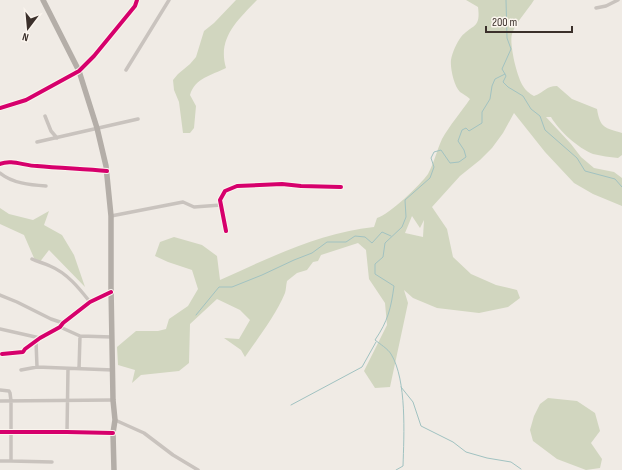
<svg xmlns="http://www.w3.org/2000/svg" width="622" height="470" font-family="'Sofia Sans Condensed',sans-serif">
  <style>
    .green { fill: #d1d6bf; fill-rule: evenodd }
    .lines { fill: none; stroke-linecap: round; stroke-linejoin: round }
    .stream { stroke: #a1c2c1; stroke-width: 1 }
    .minor { stroke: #c9c3be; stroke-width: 3.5 }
    .trunk { stroke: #b4aea8; stroke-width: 5.5 }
    .cycleway-casing { stroke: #fbf5ee; stroke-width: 6 }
    .cycleway { stroke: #d6006c; stroke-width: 4 }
  </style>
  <rect width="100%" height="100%" fill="#f0ebe5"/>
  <!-- green -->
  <path class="green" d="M236 0H257C238 20 217 38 226 68 212 75 195 78 190 95L196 106 194 128 190 133H183L179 102 174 90 173 80 178 74 190 64 196 57 204 31 214 23Z
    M466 0H534C527 11 516 22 512 34 509 44 517 77 523 86 526 91 529 93 534 96 545 92 546 86 557 86L572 99 597 109C600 128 605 128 622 133V155L618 158C610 157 601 156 593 154 578 148 559 131 551 117H546L571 144 581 157 594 168 614 172 622 178V206L593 194 574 183 545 152 514 113 503 133 492 148 480 160 460 176 432 207 447 229 453 257 471 274 496 285 517 290 520 298 508 307 479 313 437 308 413 298 404 290 408 303 390 387 375 388 364 371 387 325 385 303 369 279 366 250 358 243 321 255 318 261 313 262 307 270 297 273 287 281C286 285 286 290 285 293 276 315 258 338 245 357L241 350 224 338 239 339 250 320 240 310 217 299 190 324 189 363 179 371 141 375 132 383 135 370 118 365 117 347 136 331H158L166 329 169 319 188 306 198 289 192 270 168 262 155 256 160 242 174 237 202 245 217 256 220 280C269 258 319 233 374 227L377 218C390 214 420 185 428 174 434 163 437 150 442 139 450 125 461 112 470 99 467 96 463 94 460 92 454 86 450 68 451 60 452 53 457 42 461 37 472 24 481 29 478 7ZM412 216 420 228 424 220 423 237 405 233Z
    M0 208 9 214 33 220 49 211 44 225 62 235 74 255 85 287 49 250 39 263 34 258 24 235 0 224Z
    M548 398 577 401 595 413 600 431 591 443 602 459 600 468 586 470 557 459 533 441 530 430 534 416 540 404Z"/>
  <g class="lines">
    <!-- stream -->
    <path class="stream" d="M505 74 506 76 503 82 508 87 523 96 531 109 540 116 545 130 577 158 585 171 615 179 622 187
      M196 315 219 287H232L262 275 294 260 312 253 327 242H346L355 236 365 237 372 243 382 232 391 236
      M401 387 413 402 421 426 453 442 466 452 487 458 511 462 521 469
      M291 405 362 367 376 342
      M396 470 403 466C404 435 407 380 391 354 388 349 380 344 375 340 388 321 391 308 394 286L375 274V264L383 257 385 243 402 227 406 217 405 200 430 178 434 167 431 158 434 152 441 150 450 163 459 162 466 157 464 150 458 141 462 130 466 128 469 131 482 123V112L490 99 492 86 495 79 505 74 502 69 511 49 507 38 506 0"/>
    <!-- minor -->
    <path class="minor" d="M596 8 606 6 618 0
      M126 70 169 0
      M0 108 26 100 79 71 94 56 135 6 137 0
      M45 116 51 131 57 138
      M37 142 138 119
      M0 164C11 159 25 166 37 166 60 168 83 169 107 171
      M0 173C12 183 30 185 46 186
      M111 216 183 202 194 207 221 205
      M226 231 220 200 225 191 237 186 282 184 301 186 341 187
      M32 259C38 262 44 263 50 266 67 273 79 288 90 302
      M0 295 17 302 51 319 63 323
      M60 327 80 336 112 337
      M0 329 40 338
      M36 341 37 367
      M2 354 23 352 25 349 40 338 60 327 63 323 90 302 111 292
      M79 369 80 336
      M21 370 37 367 113 370
      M0 390 9 391 10 393 11 401V461H0
      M0 401 113 400
      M115 420 144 433 173 455 198 470
      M0 432H67L113 433
      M67 432 68 369
      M11 461 52 462"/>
    <!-- trunk -->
    <path class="trunk" d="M43 0 79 71 97 128 106 166 111 216V287L113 400 115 420 113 433 114 470"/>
    <defs>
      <path id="cycleway" d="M0 108 26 100 79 71 94 56 135 6 137 0
        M0 164C11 159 25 166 37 166 60 168 83 169 107 171
        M226 231 220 200 225 191 237 186 282 184 301 186 341 187
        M2 354 23 352 25 349 40 338 60 327 63 323 90 302 111 292
        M0 432H67L113 433"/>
    </defs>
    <!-- cycleway casing -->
    <use href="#cycleway" class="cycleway-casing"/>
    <!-- cycleway -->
    <use href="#cycleway" class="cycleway"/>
  </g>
  <!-- north arrow -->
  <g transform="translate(28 28) rotate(196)" stroke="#fbf5ee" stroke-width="3" paint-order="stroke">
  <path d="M0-3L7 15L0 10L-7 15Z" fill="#3b302b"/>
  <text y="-6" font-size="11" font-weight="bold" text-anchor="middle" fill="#3b302b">N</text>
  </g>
  <!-- scale -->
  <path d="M486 26v6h86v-6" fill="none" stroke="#3b302b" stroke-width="2"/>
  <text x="492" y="26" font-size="12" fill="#3b302b" stroke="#fbf5ee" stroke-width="3" paint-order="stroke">200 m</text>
</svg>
